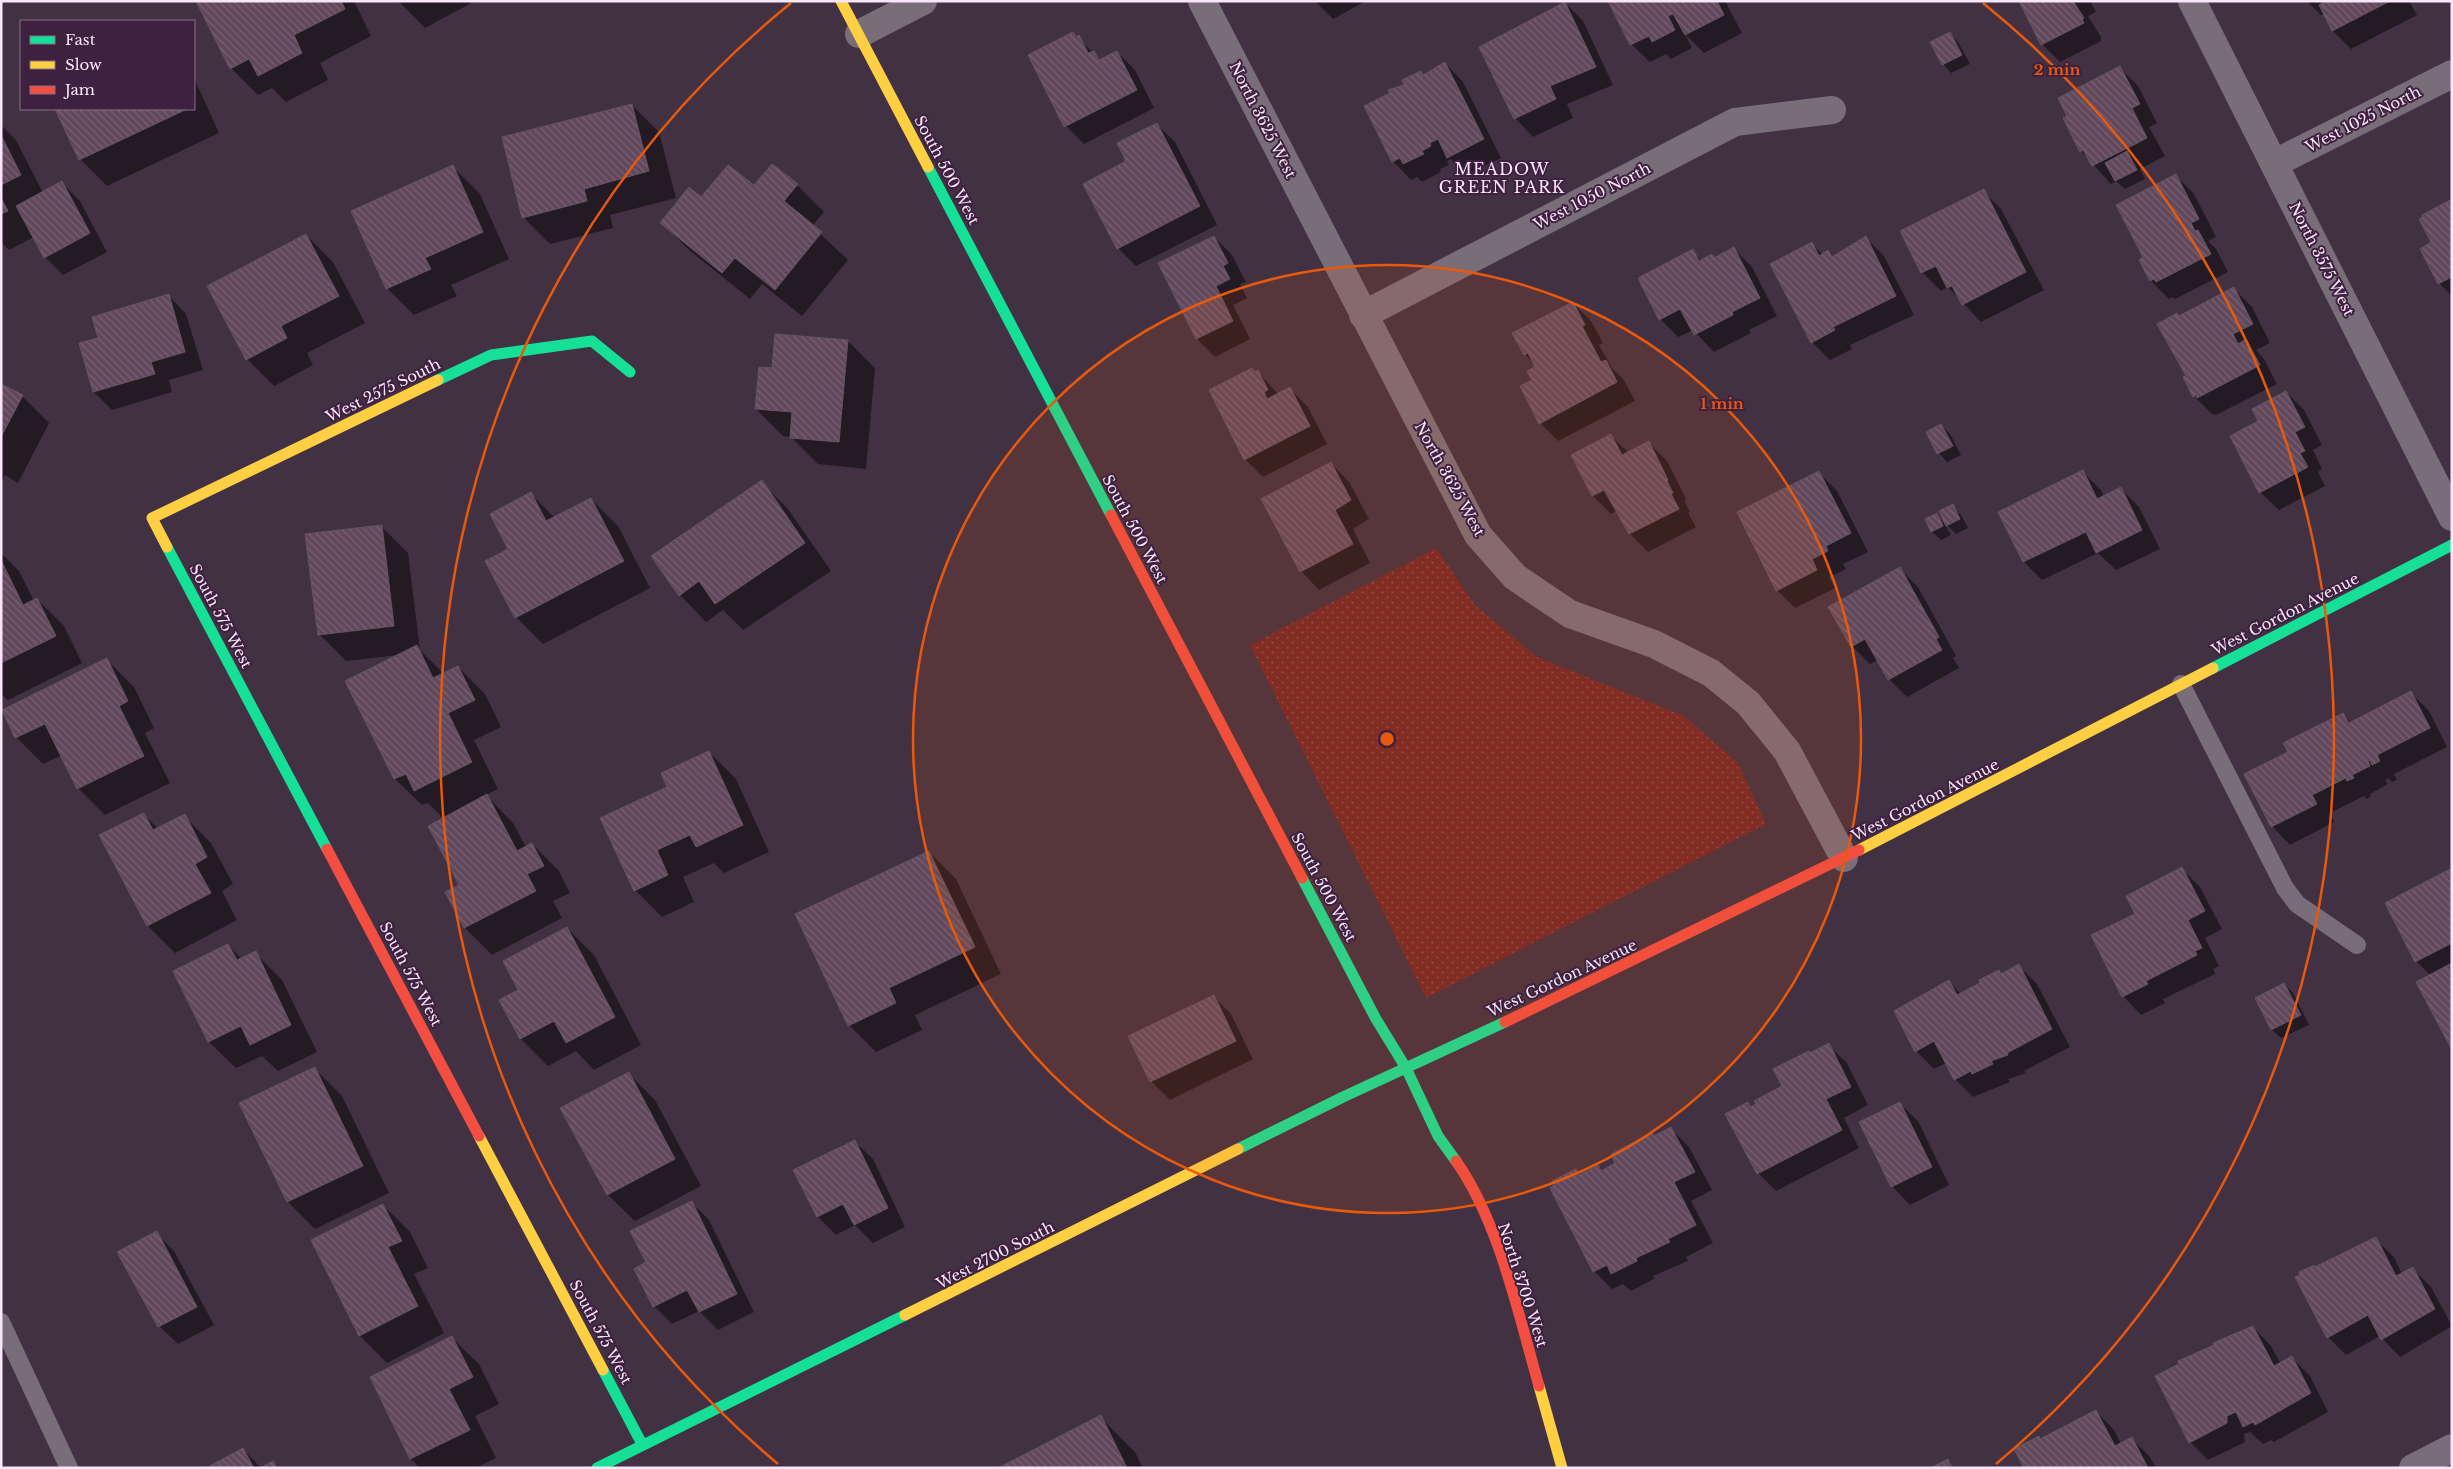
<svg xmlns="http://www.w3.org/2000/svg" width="2453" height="1469" font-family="'Libre Baskerville',serif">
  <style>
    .park { fill: url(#park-dots) }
    .shadow { fill: #0007 }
    .building { fill: url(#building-back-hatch); stroke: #645460 }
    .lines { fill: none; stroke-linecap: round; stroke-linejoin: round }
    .lane { stroke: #7a6d7a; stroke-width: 18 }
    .street { stroke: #7a6d7a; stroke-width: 28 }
    .fast { stroke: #16e098; stroke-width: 11 }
    .slow { stroke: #ffcf43; stroke-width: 11 }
    .jam { stroke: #f24e42; stroke-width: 11 }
    .ring { fill: none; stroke: #e8590c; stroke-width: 2.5 }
    .labels { text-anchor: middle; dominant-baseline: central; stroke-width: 4; stroke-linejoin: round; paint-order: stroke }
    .street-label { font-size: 15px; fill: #fae6fa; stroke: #3e203f }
    .neighbourhood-label { font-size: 16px; letter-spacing: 1px; fill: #fae6fa; stroke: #3e203f }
    .centre { fill: #e8590c; stroke: #3e203f; stroke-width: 2.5 }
    .ring-label { font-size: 15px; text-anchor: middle; font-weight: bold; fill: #e8590c; stroke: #3e203f; stroke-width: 4; stroke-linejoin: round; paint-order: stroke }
  </style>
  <defs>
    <pattern id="park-dots" width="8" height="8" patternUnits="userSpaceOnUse" patternTransform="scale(1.25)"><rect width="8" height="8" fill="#752728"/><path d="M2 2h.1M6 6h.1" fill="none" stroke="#8a4648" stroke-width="1.8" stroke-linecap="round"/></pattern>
    <pattern id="building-back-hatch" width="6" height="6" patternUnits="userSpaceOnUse" patternTransform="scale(1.25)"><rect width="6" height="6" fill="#61485c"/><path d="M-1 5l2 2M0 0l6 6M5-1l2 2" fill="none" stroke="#796274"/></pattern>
  </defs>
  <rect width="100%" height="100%" fill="#423143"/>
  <!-- park -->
  <path class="park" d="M1436 548 1475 605 1537 657 1684 716 1738 763 1766 824 1426 998 1250 645Z"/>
  <!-- shadow -->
  <path class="shadow" d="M197 1H354L371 36 320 63 328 80 286 102 272 88 258 95 231 68Z
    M398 1H475L425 28Z
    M1315 1H1366L1333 19Z
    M1609 1H1725L1742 33 1704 53 1685 34 1692 48 1671 59 1666 54 1650 62 1631 44Z
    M2020 1H2090L2096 12 2088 16 2101 37V41L2060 62 2042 44Z
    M2307 1H2409L2417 15 2351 49 2333 31 2324 14 2321 15Z
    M1565 3 1583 21 1613 85 1567 104 1573 118 1533 137 1515 118Z
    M1073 34 1101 60 1117 52 1135 70 1154 108 1084 144 1066 126Z
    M1950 34 1958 42 1970 64 1951 73 1943 64Z
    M1445 63 1463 82 1501 158 1466 175 1451 159 1447 161 1449 165 1440 169 1441 172 1422 182 1417 177 1411 180 1393 161 1406 86 1420 72 1424 76Z
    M2120 68 2138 86 2157 123 2149 127 2165 156 2140 169 2145 179 2125 189 2116 181 2111 184 2081 151Z
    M194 78 219 133 107 186 80 159 56 109H194Z
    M632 105 659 132 676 198 610 215 613 228 550 244 523 217Z
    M1156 124 1175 142 1217 225 1136 266 1118 248 1128 162Z
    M1 125 16 140 43 193 62 183 80 201 107 252 63 275 45 257 34 237 9 250 1 242Z
    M772 165 797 185 824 212 812 226 848 260 802 316 762 284 750 299 689 250 662 223 702 198 754 187Z
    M453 167 480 194 509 259 451 285 457 296 414 315 387 288Z
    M2176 176 2194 194 2216 237 2208 241 2216 249 2228 272 2175 299 2173 297 2169 299 2151 281 2141 260 2145 258Z
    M1983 191 2001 209 2044 290 1981 322 1948 287 1941 291 1922 272Z
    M2452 201V296L2439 283 2421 249 2433 242Z
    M306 235 333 262 365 323 307 353 313 365 274 386 247 359Z
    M1214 237 1232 255 1246 282 1240 284 1247 298 1233 305 1250 339 1215 357 1197 339 1160 264Z
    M1866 238 1884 256 1914 315 1850 345 1852 349 1830 360 1812 342V244L1823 255 1828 252 1833 257Z
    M1734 249 1752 267 1777 316 1749 330 1751 333 1714 352 1693 330 1678 337 1660 319 1692 251 1702 261 1712 256 1715 259Z
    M2234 289 2252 307 2270 343 2256 350 2264 359 2277 384 2216 415 2212 414 2194 396 2188 376 2180 317Z
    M168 295 186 314 203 370 169 380 172 392 112 410 94 392 99 339Z
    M1573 303 1591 321 1603 343 1599 345 1612 368 1624 380 1635 401 1558 441 1540 423 1534 380 1536 367 1525 354Z
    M848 341 875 368 866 469 818 464 791 437 783 436 756 409 774 369Z
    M1252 369 1256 373 1258 372 1279 395 1290 389 1308 407 1327 444 1263 477 1245 459Z
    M1 385 22 396 49 423 18 483 5 475 1 483Z
    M2286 392 2304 410 2322 445 2313 450 2322 469 2318 472 2325 486 2279 510 2260 492V422Z
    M1941 425 1950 434 1961 455 1947 462 1939 453Z
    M1611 436 1629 453 1649 443 1667 461 1686 499 1684 500 1690 512 1688 513 1696 527 1648 552 1630 534 1616 511 1611 514 1593 496 1572 455Z
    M1331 463 1349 482 1369 519 1353 529 1370 563 1319 590 1301 571Z
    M2083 472 2101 490 2104 497 2121 489 2139 507 2160 549 2116 570 2098 553 2042 580 2024 562Z
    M1819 473 1837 491 1868 552 1843 564 1846 569 1829 577 1835 588 1795 608 1777 590Z
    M761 482 788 509 831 571 743 630 723 610 706 622 680 595Z
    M531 494 555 518 591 499 618 526 650 588 543 644 516 617 510 550Z
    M1952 506 1961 515 1968 528 1956 534 1947 525Z
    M1936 515 1945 524 1951 535 1941 540 1932 532 1926 520Z
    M381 526 408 553 420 650 444 674 458 667 485 694 501 727 474 740 498 789 486 795 513 823 526 847 532 844 559 871 570 893 553 901 562 918 492 955 465 928 447 892 461 885 444 819 428 803 422 805 395 779 399 655 346 661 319 634Z
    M1 553 19 571 34 601 37 599 64 626 82 663 8 700 1 694Z
    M1900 569 1918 587 1956 656 1953 658 1959 668 1907 697 1889 679 1878 660 1870 664 1852 646Z
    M107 660 134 687 154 728 145 733 170 783 105 815 78 788 62 755 43 764 16 737Z
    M2411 693 2429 711 2447 747 2394 774 2397 780 2392 782 2388 778 2385 780 2388 784 2370 794 2371 796 2367 799 2364 796 2330 813 2334 822 2290 845 2272 826 2289 753 2343 714 2352 723Z
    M709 752 736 779 769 852 724 873 714 863 683 877 694 902 662 917 635 890 668 788Z
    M144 814 158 829 184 816 211 843 233 884 222 891 237 920 175 953 148 926 101 836Z
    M929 852 956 879 1001 974 915 1015 922 1030 876 1052 849 1025Z
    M2182 869 2200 887 2222 929 2205 938 2219 966 2213 969 2215 974 2163 999 2165 1003 2141 1015 2123 996 2093 936 2137 914Z
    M2450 871 2452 873V1047L2431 976 2416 961 2387 904Z
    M567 928 594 955 641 1045 594 1070 576 1051 548 1066 521 1039 500 1000 520 990Z
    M228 945 242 959 255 953 282 980 317 1052 278 1071 262 1056 236 1068 209 1042Z
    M2019 966 2037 984 2070 1047 2024 1071 2026 1073 2008 1079 2010 1082 1973 1097 1955 1079 1946 1063 1934 1069 1916 1051 1949 982 1961 994 1982 984 1999 971 2003 975Z
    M2284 984 2293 993 2309 1025 2281 1038 2272 1030 2256 998Z
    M1213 996 1231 1014 1253 1059 1170 1100 1151 1081 1130 1037Z
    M1828 1045 1847 1063 1868 1105 1844 1118 1859 1148 1776 1191 1758 1173 1747 1104 1751 1108 1784 1087 1811 1054Z
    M315 1069 342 1096 389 1193 315 1229 288 1202 241 1104Z
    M628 1073 655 1100 701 1186 635 1221 608 1195Z
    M1899 1103 1918 1121 1949 1185 1910 1205 1892 1186 1861 1123Z
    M1671 1129 1689 1147 1712 1190 1691 1201 1713 1243 1686 1257 1688 1261 1653 1276 1654 1279 1631 1291 1623 1284 1612 1289 1594 1271 1576 1171 1581 1176 1598 1167 1602 1171 1617 1164 1652 1134 1655 1137Z
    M854 1141 873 1159 905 1227 873 1243 855 1225 836 1235 818 1217 795 1170Z
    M691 1202 709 1220 754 1312 718 1330 699 1311 672 1324 654 1306 648 1263Z
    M383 1205 410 1232 428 1268 414 1274 444 1333 387 1363 360 1336 312 1240Z
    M156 1233 174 1251 214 1325 178 1344 159 1326 119 1253Z
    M2375 1239 2394 1257 2402 1274 2413 1269 2431 1287 2452 1326 2400 1357 2380 1336 2346 1355 2328 1337 2316 1268Z
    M2253 1327 2271 1346 2281 1364 2292 1358 2310 1376 2328 1412 2274 1442 2271 1440 2263 1444 2250 1432 2244 1434 2245 1442 2208 1460 2190 1442Z
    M452 1338 479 1364 499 1404 475 1416 496 1458 475 1468H420L411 1459 371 1377Z
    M2096 1411 2114 1430 2121 1444 2132 1439 2150 1457 2156 1468H2025L2041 1440Z
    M1100 1417 1135 1452 1143 1468H1001Z
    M243 1449 261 1468H209Z"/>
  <!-- building -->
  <path class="building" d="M196 1H341L345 9 294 35 302 53 258 76 249 59 230 69Z
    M1608 1H1717L1724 15 1685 35 1673 14 1668 16 1675 30 1652 42 1649 36 1630 45Z
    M2019 1H2073L2084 18 2082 19 2084 23 2041 45Z
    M2326 1H2390L2332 31 2319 5Z
    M1565 2 1596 67 1550 86 1556 99 1514 119 1479 47Z
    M1073 32 1076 37 1079 35 1088 53 1094 51 1099 60 1117 51 1137 90 1064 127 1028 55Z
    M1950 32 1962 55 1942 65 1930 42Z
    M1445 62 1484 139 1447 158 1438 139 1430 143 1431 146 1422 151 1424 154 1403 164 1400 158 1392 162 1364 106 1390 93 1388 90 1404 85 1402 80 1421 71 1423 75Z
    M2120 66 2140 104 2132 108 2147 138 2092 166 2083 150 2080 152 2063 118 2067 116 2058 98Z
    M632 104 649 171 584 189 587 201 522 218 502 137Z
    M55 109H187L79 160Z
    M1157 123 1200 206 1117 249 1083 184 1126 161 1117 143Z
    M1 135 21 175 1 185Z
    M2127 151 2137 170 2115 181 2105 163Z
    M772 164 798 184 784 201 822 232 775 290 735 258 722 273 660 223 689 187 701 197 728 165 754 185Z
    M453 165 483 232 425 258 431 269 386 289 351 211Z
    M2176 174 2199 219 2191 223 2195 231 2198 230 2211 254 2156 282 2154 279 2150 281 2139 260 2143 257 2116 205Z
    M62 181 90 233 44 258 16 206Z
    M1984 189 2026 272 1962 305 1952 286 1947 288 1936 266 1921 273 1900 231Z
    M1 198 8 211 1 214Z
    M2452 199V277L2438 284 2420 249 2431 242 2419 219 2423 217 2422 215Z
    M306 234 339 296 281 326 287 338 246 360 207 286Z
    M1214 236 1228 263 1223 266 1230 279 1216 286 1233 321 1196 339 1158 263Z
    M1866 236 1896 296 1833 327 1835 330 1811 343 1770 264 1812 242 1819 256 1828 250 1832 257Z
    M1734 247 1760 298 1732 312 1733 315 1694 335 1680 309 1659 320 1638 278 1693 249 1699 261 1712 254 1714 258Z
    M2234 287 2253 324 2233 334 2238 344 2246 339 2260 365 2197 398 2196 395 2193 397 2183 377 2186 376 2157 324 2177 313 2179 316Z
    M169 294 185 352 151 362 155 374 93 392 79 343 98 338 92 317Z
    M1573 302 1585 325 1582 326 1601 362 1606 360 1617 382 1539 424 1520 386 1532 380 1527 371 1535 367 1528 353 1524 355 1512 333Z
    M775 334 848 340 839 442 790 438 792 412 755 409 759 367 772 368Z
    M1252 368 1254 372 1258 370 1268 390 1264 392 1267 399 1290 387 1310 426 1244 460 1209 390Z
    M1 384 23 395 1 437Z
    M2286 391 2305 427 2295 432 2305 451 2300 453 2308 467 2259 493 2230 436 2258 421 2252 409Z
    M1941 424 1953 446 1937 454 1926 432Z
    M1611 434 1622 455 1649 441 1668 480 1667 481 1673 493 1671 494 1679 509 1629 534 1604 490 1592 496 1571 455Z
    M1331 462 1351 500 1335 510 1353 544 1300 572 1261 499Z
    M2083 470 2097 499 2121 487 2142 530 2096 553 2086 532 2023 562 1998 512Z
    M1819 471 1851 533 1826 546 1828 551 1812 559 1817 570 1776 591 1737 512Z
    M762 480 805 543 715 604 699 581 679 596 651 556Z
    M531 492 546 521 591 498 624 561 515 618 485 561 508 549 490 514Z
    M1953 504 1960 519 1946 526 1939 511Z
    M1937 513 1943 526 1931 532 1925 519Z
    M382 525 394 626 318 635 305 534Z
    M1 560 23 605 37 598 56 636 1 663Z
    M1900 567 1939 637 1936 639 1942 650 1888 680 1865 639 1851 647 1828 607Z
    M417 645 433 678 458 666 475 700 448 713 472 762 414 791 406 774 394 779 345 681Z
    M107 658 128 701 119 706 144 756 77 789 45 724 15 738 2 710Z
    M2411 691 2430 728 2377 755 2380 761 2372 765 2370 760 2368 761 2370 766 2352 775 2354 778 2347 781 2346 778 2312 795 2317 804 2271 827 2244 774 2288 752 2283 743 2343 713 2349 723Z
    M709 751 743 825 696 847 690 835 657 850 668 875 634 891 600 818 667 787 661 773Z
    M487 794 517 851 532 843 544 866 527 874 536 891 464 928 445 892 459 885 428 826Z
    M144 813 153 830 185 814 207 857 195 864 211 893 147 926 99 835Z
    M929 851 975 947 889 988 896 1003 848 1026 795 914Z
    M2182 867 2205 911 2188 920 2202 948 2195 951 2197 955 2146 981 2148 984 2122 997 2091 935 2135 914 2126 896Z
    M2450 869 2452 943 2415 962 2385 903Z
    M567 927 615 1017 566 1043 554 1021 520 1039 499 1000 518 990 503 961Z
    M228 944 237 960 256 951 291 1025 250 1045 241 1026 208 1042 173 971Z
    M2452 963V1050L2416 982Z
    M2019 964 2052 1029 2007 1053 2008 1055 1991 1061 1993 1064 1972 1074 1971 1071 1954 1080 1934 1041 1915 1052 1894 1011 1949 980 1957 995 1980 983 1979 980 1999 970 2001 974Z
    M2284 983 2301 1015 2271 1030 2255 998Z
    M1214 995 1236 1041 1150 1082 1128 1036Z
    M1829 1043 1851 1087 1826 1099 1842 1130 1757 1174 1725 1114 1748 1102 1750 1107 1756 1104 1754 1101 1782 1086 1773 1069 1809 1051 1810 1053Z
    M315 1067 363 1166 287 1202 239 1103Z
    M629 1072 675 1159 607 1195 560 1108Z
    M1900 1102 1932 1167 1891 1187 1859 1122Z
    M1671 1127 1695 1172 1674 1182 1696 1225 1668 1239 1670 1242 1636 1258 1637 1261 1611 1274 1607 1265 1593 1272 1550 1188 1554 1185 1552 1181 1576 1169 1579 1175 1598 1165 1601 1171 1615 1163 1611 1154 1652 1133 1654 1136Z
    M855 1140 888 1208 854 1225 843 1204 817 1217 793 1170Z
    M692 1201 737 1294 699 1312 687 1290 653 1307 634 1269 646 1262 630 1231Z
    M383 1204 402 1241 388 1247 418 1306 359 1336 311 1240Z
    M157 1231 197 1307 158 1327 117 1252Z
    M2376 1237 2396 1276 2413 1267 2435 1309 2381 1340 2368 1315 2327 1338 2295 1277 2300 1275 2299 1272 2314 1265 2315 1267Z
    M2253 1326 2274 1366 2292 1356 2311 1393 2255 1425 2253 1422 2243 1427 2236 1412 2227 1416V1423L2189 1443 2155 1376 2179 1364 2178 1361 2214 1345 2213 1343Z
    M452 1336 473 1377 449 1389 470 1430 410 1459 370 1377Z
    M2096 1410 2115 1446 2132 1437 2148 1468H2024L2014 1449 2039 1436 2040 1439Z
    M1101 1415 1127 1468H998Z
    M243 1448 254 1468H206Z
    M1948 1459 1952 1468H1930Z
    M273 1461 277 1468H260Z"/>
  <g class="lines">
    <!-- lane -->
    <path class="lane" d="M2181 684 2285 888 2297 904 2357 945
      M1 1322 69 1468"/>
    <!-- street -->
    <path class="street" d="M1202 1 1478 535 1515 577 1570 614 1654 644 1711 673 1748 703 1787 751 1844 858
      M2192 1 2452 517
      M859 34 923 1
      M2275 163 2452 74
      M1363 315 1735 122 1832 110
      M2413 1468 2452 1448"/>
    <!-- fast -->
    <path class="fast" d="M928 167 1111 515
      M438 380 491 355 592 341 630 372
      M167 547 327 849
      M2213 668 2452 545
      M1302 878 1376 1019 1406 1068 1438 1136 1456 1161
      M1238 1149 1343 1097 1505 1022
      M603 1370 642 1444
      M597 1468 905 1315"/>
    <!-- slow -->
    <path class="slow" d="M841 1 928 167
      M167 547 152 518 438 380
      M1859 850 2213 668
      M479 1136 603 1370
      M905 1315 1238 1149
      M1539 1386 1562 1468"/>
    <!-- jam -->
    <path class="jam" d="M1111 515 1302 878
      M327 849 479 1136
      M1505 1022 1859 850
      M1456 1161C1499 1222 1518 1313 1539 1386"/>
  </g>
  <!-- distance rings -->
  <circle cx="1387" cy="739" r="474" fill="#e8590c" fill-opacity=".12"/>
  <g class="ring">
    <circle cx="1387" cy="739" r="474"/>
    <path d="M778 1464A947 947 0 0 1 791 3M1983 3A947 947 0 0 1 1996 1464"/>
  </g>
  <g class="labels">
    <!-- street labels -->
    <g class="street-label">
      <text transform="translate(2363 119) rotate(-27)">West 1025 North</text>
      <text transform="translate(1263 120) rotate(63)">North 3625 West</text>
      <text transform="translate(947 170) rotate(62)">South 500 West</text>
      <text transform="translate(1592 196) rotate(-27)">West 1050 North</text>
      <text transform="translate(2322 259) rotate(63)">North 3575 West</text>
      <text transform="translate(383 390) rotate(-26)">West 2575 South</text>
      <text transform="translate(1450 479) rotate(61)">North 3625 West</text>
      <text transform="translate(1135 529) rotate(62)">South 500 West</text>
      <text transform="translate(2285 614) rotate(-27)">West Gordon Avenue</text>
      <text transform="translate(221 616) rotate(62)">South 575 West</text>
      <text transform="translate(1925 800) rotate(-27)">West Gordon Avenue</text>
      <text transform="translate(1324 887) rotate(62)">South 500 West</text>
      <text transform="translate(411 974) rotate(62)">South 575 West</text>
      <text transform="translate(1562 978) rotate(-25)">West Gordon Avenue</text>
      <text transform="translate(995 1255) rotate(-27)">West 2700 South</text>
      <text transform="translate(1523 1285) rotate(72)">North 3700 West</text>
      <text transform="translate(601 1332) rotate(62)">South 575 West</text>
    </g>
    <!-- neighbourhood labels -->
    <g class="neighbourhood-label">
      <text x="1502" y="169">MEADOW<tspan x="1502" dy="18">GREEN PARK</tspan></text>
    </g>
  </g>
  <circle cx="1387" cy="739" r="8" class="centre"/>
  <g class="ring-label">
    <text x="2057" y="75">2 min</text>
    <text x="1722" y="409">1 min</text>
  </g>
  <!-- border -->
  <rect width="2453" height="1469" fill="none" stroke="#fae6fa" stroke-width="5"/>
  <!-- legend -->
  <rect x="20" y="20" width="175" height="90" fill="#3e203f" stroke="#896f8a"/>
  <rect x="30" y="36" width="25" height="8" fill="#16e098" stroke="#896f8a"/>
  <text x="65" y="45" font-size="15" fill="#fae6fa">Fast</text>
  <rect x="30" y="61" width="25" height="8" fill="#ffcf43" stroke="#896f8a"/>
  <text x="65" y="70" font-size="15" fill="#fae6fa">Slow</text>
  <rect x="30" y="86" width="25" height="8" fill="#f24e42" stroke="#896f8a"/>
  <text x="65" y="95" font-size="15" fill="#fae6fa">Jam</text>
</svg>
